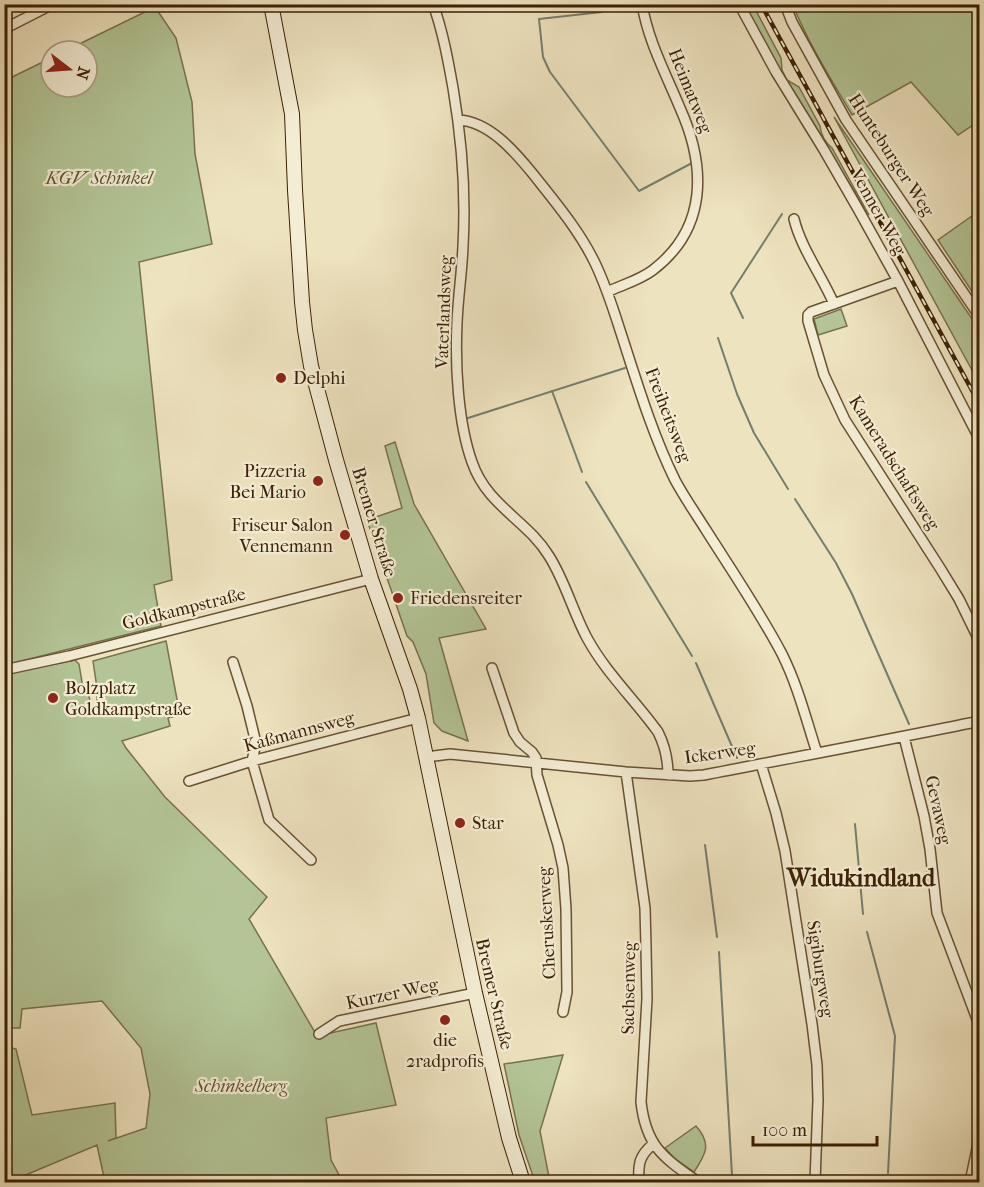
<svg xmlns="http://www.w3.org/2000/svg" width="984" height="1187" font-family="'IM FELL French Canon',serif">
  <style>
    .green { fill: #b3c596; stroke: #78724d; stroke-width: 1.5 }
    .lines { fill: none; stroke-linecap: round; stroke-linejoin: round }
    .stream { stroke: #747e6f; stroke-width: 2 }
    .street-casing { stroke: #685133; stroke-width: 12 }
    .secondary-casing { stroke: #3c2004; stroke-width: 16 }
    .street { stroke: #f4edd5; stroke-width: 9 }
    .secondary { stroke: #f4edd5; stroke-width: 14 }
    .rail-casing { stroke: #3c2004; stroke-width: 4.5 }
    .rail { stroke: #f4edd5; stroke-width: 2; stroke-dasharray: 7; stroke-linecap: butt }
    .poi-dot { fill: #8f2418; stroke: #f4edd5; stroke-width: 2 }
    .labels { text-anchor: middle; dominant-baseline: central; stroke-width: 4.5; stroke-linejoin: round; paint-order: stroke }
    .street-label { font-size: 18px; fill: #3c2004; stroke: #f4edd5 }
    .park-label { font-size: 18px; font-style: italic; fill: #605230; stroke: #f4edd5 }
    .poi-label { font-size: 18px; fill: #3c2004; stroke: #f4edd5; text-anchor: start }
    .district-label { font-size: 24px; font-weight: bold; fill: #3c2004; stroke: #f4edd5 }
  </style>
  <rect width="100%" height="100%" fill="#eee3bf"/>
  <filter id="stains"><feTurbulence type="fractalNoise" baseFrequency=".00333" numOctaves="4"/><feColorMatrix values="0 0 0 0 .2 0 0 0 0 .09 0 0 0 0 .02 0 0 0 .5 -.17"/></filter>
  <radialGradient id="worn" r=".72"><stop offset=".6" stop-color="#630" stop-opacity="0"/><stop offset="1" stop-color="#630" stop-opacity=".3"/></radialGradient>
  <!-- green -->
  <path class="green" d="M743 5H753L781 58 782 70 787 80 799 87 820 126C821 135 825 142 832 148L869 215 778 70Z
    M793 5H975L980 16 979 121 958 135 911 82 852 115C831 79 808 43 793 5Z
    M155 7 176 38 192 102 195 154 212 244 139 262 172 580 154 585 161 626 5 665 4 81 51 58V87H87V51H65Z
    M834 117 979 329V383Z
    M979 211 980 213 979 302 938 240Z
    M841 309 847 326 818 335 814 319Z
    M395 442 414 504 486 629 439 638 468 741 442 731 434 723 426 674 413 642 407 636 367 520 402 508 385 446Z
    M166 641 180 715 168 718 170 726 122 741 126 748 165 797 267 897 249 919 317 1036 376 1023 396 1105 326 1118 331 1160 343 1182H105L97 1145 9 1182H5L4 1046 16 1049 32 1115 115 1103 116 1138 108 1141 146 1128 150 1094 141 1048 102 1001 22 1009 20 1028H5L4 674 75 660 79 664 84 694 88 693 92 708 99 706 97 700V688L93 661Z
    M563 1055 540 1131 550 1182H535L519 1135 504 1064Z
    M696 1126C712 1144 706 1154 694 1172L674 1158 665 1148Z"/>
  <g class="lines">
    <!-- stream -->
    <path class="stream" d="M602 12 539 19 543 57 550 72 639 191 692 163
      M743 318 731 293 782 214
      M718 338 737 394 754 433 788 489
      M552 391 582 472
      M468 418 625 368
      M586 482 692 656
      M795 499 836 563 852 594 909 724
      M696 663 737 758
      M855 824 863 914
      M705 845 717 937
      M867 932 895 1036 888 1173
      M719 952 732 1175 729 1182"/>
    <defs>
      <path id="street" d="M433 4C443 32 448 60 453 88 462 141 466 193 463 246 462 272 458 297 457 323 455 365 458 423 472 462 487 506 527 520 549 556 565 581 573 612 587 638 606 673 635 700 658 732 665 746 668 759 668 775
        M739 4 776 72 824 150 858 209 898 281 980 440
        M785 4 792 22 846 120 980 317
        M4 29 53 4
        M458 120C489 121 515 152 533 174 555 202 579 230 595 263 605 284 612 305 619 327 636 379 651 431 675 480 684 497 696 514 706 530 732 571 760 612 782 654 798 686 806 719 817 753
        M794 219C801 248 822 276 834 304
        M898 281 811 312 808 315V321L824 375 845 420 940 568 959 599 980 642
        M607 292C622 285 640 280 653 270 708 228 706 166 680 108 666 74 648 41 642 4
        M233 662 247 706 256 743 252 761 269 820 311 860
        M492 668 514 733 520 742 532 752 536 758 537 775 558 845 563 868 566 909 567 992 563 1012
        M4 670 69 656 371 579
        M904 737 924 816 930 849 937 913 980 1027
        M426 757 450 754 626 772 690 776 704 775C796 757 888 740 980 721
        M761 764 776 813 785 851 812 1024 817 1065 818 1100 815 1182
        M626 772 645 908 646 947 647 999 641 1102C646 1147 664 1158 698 1182
        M189 781 252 761 418 718
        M319 1034 339 1021 475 993
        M639 1182C638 1164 639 1156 653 1144
        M970 1182 977 1149 980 1123"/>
      <path id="secondary" d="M271 4 292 114 295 190 302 302 305 330 311 366 336 460 371 579 410 689 418 718 475 993 509 1138 523 1182"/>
    </defs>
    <!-- street casing -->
    <use href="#street" class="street-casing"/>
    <!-- secondary casing -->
    <use href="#secondary" class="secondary-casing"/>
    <!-- street -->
    <use href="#street" class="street"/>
    <!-- secondary -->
    <use href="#secondary" class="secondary"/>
    <defs>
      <path id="rail" d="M761 4 980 405"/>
    </defs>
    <!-- rail casing -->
    <use href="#rail" class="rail-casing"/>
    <!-- rail -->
    <use href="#rail" class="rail"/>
  </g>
  <!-- markers -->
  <g class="poi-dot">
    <circle cx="281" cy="378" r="6"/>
    <circle cx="318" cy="481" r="6"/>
    <circle cx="345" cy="535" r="6"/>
    <circle cx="398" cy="598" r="6"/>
    <circle cx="53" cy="698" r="6"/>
    <circle cx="460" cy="823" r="6"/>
    <circle cx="445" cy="1020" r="6"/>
  </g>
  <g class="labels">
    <!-- street labels -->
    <g class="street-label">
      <text transform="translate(690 91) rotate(68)">Heimatweg</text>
      <text transform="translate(891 155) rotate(57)">Hunteburger Weg</text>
      <text transform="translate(878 212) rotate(61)">Venner Weg</text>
      <text transform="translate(444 312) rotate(-88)">Vaterlandsweg</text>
      <text transform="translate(668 415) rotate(69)">Freiheitsweg</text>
      <text transform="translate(894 463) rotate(58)">Kameradschaftsweg</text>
      <text transform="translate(374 522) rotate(73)">Bremer Straße</text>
      <text transform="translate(184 609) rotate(-14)">Goldkampstraße</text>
      <text transform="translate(299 732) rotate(-15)">Kaßmannsweg</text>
      <text transform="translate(720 753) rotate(-8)">Ickerweg</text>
      <text transform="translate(938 810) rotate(78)">Gevaweg</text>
      <text transform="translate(547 923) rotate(-93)">Cheruskerweg</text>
      <text transform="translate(820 969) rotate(81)">Sigiburgweg</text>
      <text transform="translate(629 988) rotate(-89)">Sachsenweg</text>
      <text transform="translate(392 994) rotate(-12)">Kurzer Weg</text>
      <text transform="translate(494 994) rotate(77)">Bremer Straße</text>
    </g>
    <!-- park labels -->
    <g class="park-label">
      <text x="99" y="178">KGV Schinkel</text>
      <text x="241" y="1086">Schinkelberg</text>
    </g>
    <!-- poi labels -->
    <g class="poi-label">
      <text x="293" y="378">Delphi</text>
      <text x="306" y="471" text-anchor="end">Pizzeria<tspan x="306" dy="21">Bei Mario</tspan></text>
      <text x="333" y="525" text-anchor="end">Friseur Salon<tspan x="333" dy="21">Vennemann</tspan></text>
      <text x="410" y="598">Friedensreiter</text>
      <text x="65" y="688">Bolzplatz<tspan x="65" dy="21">Goldkampstraße</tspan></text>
      <text x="472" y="823">Star</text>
      <text x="445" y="1040" text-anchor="middle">die<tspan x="445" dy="21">2radprofis</tspan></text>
    </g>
    <!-- district labels -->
    <g class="district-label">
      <text x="861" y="878">Widukindland</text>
    </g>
  </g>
  <!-- margin -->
  <rect width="984" height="1187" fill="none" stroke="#eee3bf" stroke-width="24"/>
  <rect x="6" y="6" width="972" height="1175" fill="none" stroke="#3c2004" stroke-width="3"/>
  <rect x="12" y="12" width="960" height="1163" fill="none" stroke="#3c2004" stroke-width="1.5"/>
  <!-- north arrow -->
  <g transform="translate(69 69) rotate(107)"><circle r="28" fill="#f4edd5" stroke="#aa9b81" stroke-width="1.5"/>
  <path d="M0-4.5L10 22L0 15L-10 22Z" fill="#8f2418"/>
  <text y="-9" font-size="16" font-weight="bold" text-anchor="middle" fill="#3c2004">N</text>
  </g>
  <!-- scale -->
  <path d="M753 1136v9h124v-9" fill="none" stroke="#3c2004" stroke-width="3"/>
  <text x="762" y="1136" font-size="18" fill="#3c2004" stroke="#f4edd5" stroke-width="4.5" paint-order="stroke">100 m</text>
  <rect width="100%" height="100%" filter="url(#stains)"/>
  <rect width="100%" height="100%" fill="url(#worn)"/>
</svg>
